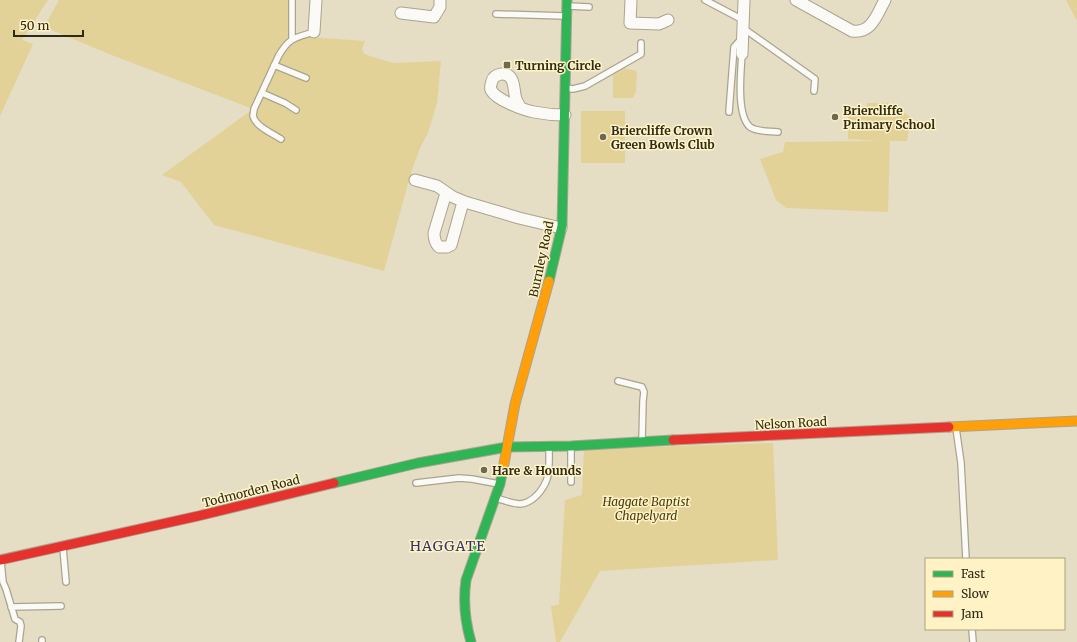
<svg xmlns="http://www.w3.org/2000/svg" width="1077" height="642" font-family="Merriweather,serif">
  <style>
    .green { fill: #e2d297 }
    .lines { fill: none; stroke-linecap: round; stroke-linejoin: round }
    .lane-casing { stroke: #a9a490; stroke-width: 8 }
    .street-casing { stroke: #a9a490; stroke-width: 13 }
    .fast-casing { stroke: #a9a490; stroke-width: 11 }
    .slow-casing { stroke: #a9a490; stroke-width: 11 }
    .jam-casing { stroke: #a9a490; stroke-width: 11 }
    .lane { stroke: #fbfaf6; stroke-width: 5.5 }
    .street { stroke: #fbfaf6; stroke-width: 11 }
    .fast { stroke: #30b455; stroke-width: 9 }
    .slow { stroke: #ff9f0a; stroke-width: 9 }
    .jam { stroke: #e5322d; stroke-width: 9 }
    .poi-dot { fill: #6d6854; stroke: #fff3c5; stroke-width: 1.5 }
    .labels { text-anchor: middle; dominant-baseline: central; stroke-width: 3; stroke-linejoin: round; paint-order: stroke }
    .poi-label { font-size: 12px; font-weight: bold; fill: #2d2917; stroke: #fff3c5; text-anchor: start }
    .street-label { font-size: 12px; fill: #2d2917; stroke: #fff3c5 }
    .park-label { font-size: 12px; font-style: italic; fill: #483d10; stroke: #fff3c5 }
    .quarter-label { font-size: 14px; letter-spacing: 1px; fill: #2e3570; stroke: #fff3c5 }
  </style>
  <rect width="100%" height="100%" fill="#e5dec5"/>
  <!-- green -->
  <path class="green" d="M0 0H48L22 40 33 44 0 116Z
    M59 0H291L293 36 365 41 362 49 364 54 393 63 441 61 437 103 428 133 420 148 411 173 384 271 214 225 181 182 162 175 253 109 109 54 44 27Z
    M1066 0H1077V21Z
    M623 68 637 71 636 92 633 98H613V75Z
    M867 103H887L911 117 907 141H890L888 212 786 208 776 200 760 159 783 152 785 142 879 141 848 139V113L866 114Z
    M581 111H625V163H581Z
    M773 443 778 560 600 571 560 642H556L551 606 559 605 565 500 582 495 584 449Z"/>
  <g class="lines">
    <defs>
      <path id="lane" d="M705 0 743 20
        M568 6 589 7
        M496 14 565 16
        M743 28 815 79 814 91
        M292 39V0
        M742 54C741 71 736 115 750 127 757 132 769 131 778 132
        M274 65 306 78
        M566 88 573 89 585 86 641 54V43
        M262 93 285 103 296 110
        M729 112 734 47 742 38
        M281 139C272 133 256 127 253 116 253 116 254 110 254 109L279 55C290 37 295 38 314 32
        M618 381 642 387 644 392 643 401 642 440
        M956 428 961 463 966 559
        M571 446V482
        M416 483 459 478 472 479 499 484
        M496 498C504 500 512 504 520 504 533 503 543 490 547 479 550 469 549 457 549 447
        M63 548 66 582
        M1 561 3 582 6 589 15 619 20 622 21 626 19 642
        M11 607 61 606
        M972 629 973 642
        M42 642V640"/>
      <path id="street" d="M631 0 630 23 659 24 668 20
        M796 0 852 31C872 34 877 14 885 0
        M401 13 434 17 440 7V0
        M314 32 316 0
        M742 54 744 0
        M521 108C519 105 517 102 516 99 513 90 516 73 501 74 496 75 493 77 492 81 491 84 490 88 491 90 496 100 524 110 534 112 544 114 555 115 565 115
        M415 180 437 186 453 197 465 202 519 218 561 228
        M446 193 434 233C434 239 435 243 439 247H447L451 245 463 202"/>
      <path id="fast" d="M549 281 562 226 567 0
        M334 483 418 463 507 447 571 446 673 440
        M471 642C465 621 463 601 466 580L500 484 503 469"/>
      <path id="slow" d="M949 427 1077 421
        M503 469 515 404 549 281"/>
      <path id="jam" d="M673 440 949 427
        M0 560 198 516 334 483"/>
    </defs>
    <!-- lane casing -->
    <use href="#lane" class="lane-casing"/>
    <!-- street casing -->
    <use href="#street" class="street-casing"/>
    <!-- fast casing -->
    <use href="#fast" class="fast-casing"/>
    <!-- slow casing -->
    <use href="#slow" class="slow-casing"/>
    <!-- jam casing -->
    <use href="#jam" class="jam-casing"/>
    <!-- lane -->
    <use href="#lane" class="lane"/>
    <!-- street -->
    <use href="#street" class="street"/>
    <!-- fast -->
    <use href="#fast" class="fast"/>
    <!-- slow -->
    <use href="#slow" class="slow"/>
    <!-- jam -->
    <use href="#jam" class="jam"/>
  </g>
  <!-- markers -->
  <g class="poi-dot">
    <rect x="503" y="61" width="8" height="8" rx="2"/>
    <circle cx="835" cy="117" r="4"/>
    <circle cx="603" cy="137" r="4"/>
    <circle cx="484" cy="470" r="4"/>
  </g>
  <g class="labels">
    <!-- poi labels -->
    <g class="poi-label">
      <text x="515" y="65">Turning Circle</text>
      <text x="843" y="110">Briercliffe<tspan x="843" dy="14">Primary School</tspan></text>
      <text x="611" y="130">Briercliffe Crown<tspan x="611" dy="14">Green Bowls Club</tspan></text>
      <text x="492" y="470">Hare &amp; Hounds</text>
    </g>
    <!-- street labels -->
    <g class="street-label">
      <text transform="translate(541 259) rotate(-78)">Burnley Road</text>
      <text transform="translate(791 423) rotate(-3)">Nelson Road</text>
      <text transform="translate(251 491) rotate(-14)">Todmorden Road</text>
    </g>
    <!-- park labels -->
    <g class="park-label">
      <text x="646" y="501">Haggate Baptist<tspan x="646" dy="14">Chapelyard</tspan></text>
    </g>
    <!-- quarter labels -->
    <g class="quarter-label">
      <text x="448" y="546">HAGGATE</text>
    </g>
  </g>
  <!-- legend -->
  <rect x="925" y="558" width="140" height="72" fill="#fff3c5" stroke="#aba27f"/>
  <rect x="933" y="571" width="20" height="6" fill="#30b455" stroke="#aba27f"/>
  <text x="961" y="578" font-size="12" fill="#2d2917">Fast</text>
  <rect x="933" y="591" width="20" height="6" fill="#ff9f0a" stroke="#aba27f"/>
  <text x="961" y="598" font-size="12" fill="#2d2917">Slow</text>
  <rect x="933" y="611" width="20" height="6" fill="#e5322d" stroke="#aba27f"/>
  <text x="961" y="618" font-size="12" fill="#2d2917">Jam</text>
  <!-- scale -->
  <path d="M14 30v6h69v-6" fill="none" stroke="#2d2917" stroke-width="2"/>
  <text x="20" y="30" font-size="12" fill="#2d2917" stroke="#fff3c5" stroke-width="3" paint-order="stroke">50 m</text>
</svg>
